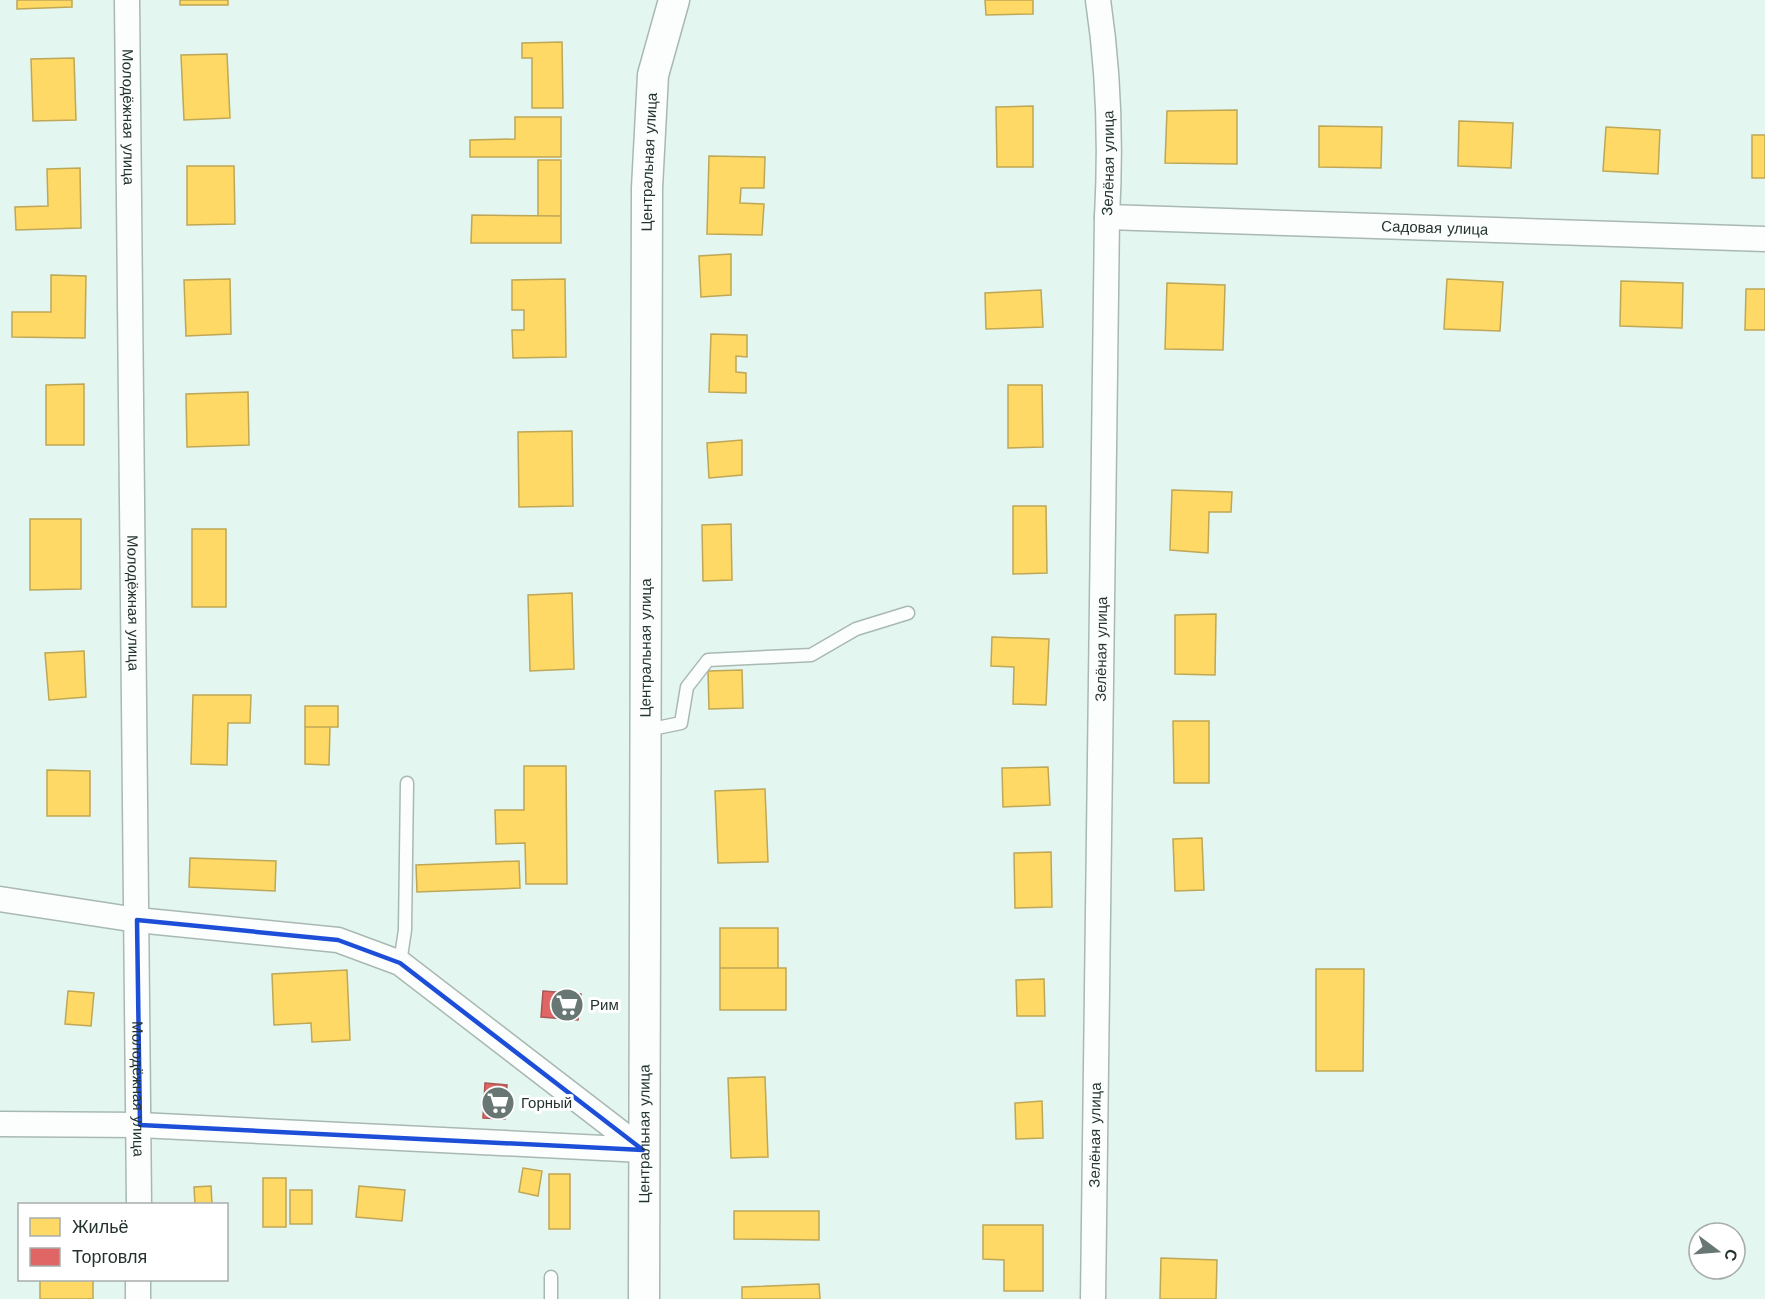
<svg xmlns="http://www.w3.org/2000/svg" width="1765" height="1299" font-family="'Work Sans',sans-serif">
  <style>
    .homes { fill: #ffd966; stroke: #bea756; stroke-width: 1.5 }
    .shops { fill: #e06666; stroke: #a85756; stroke-width: 1.5 }
    .lines { fill: none; stroke-linecap: round; stroke-linejoin: round }
    .service-casing { stroke: #a9b8b3; stroke-width: 15 }
    .minor-casing { stroke: #a9b8b3; stroke-width: 27 }
    .tertiary-casing { stroke: #a9b8b3; stroke-width: 33 }
    .service { stroke: #fbfefd; stroke-width: 12 }
    .minor { stroke: #fbfefd; stroke-width: 24 }
    .tertiary { stroke: #fbfefd; stroke-width: 30 }
    .marked { fill: none; stroke: #1d4ed8; stroke-width: 4.5; stroke-linejoin: round }
    .labels { text-anchor: middle; dominant-baseline: central; stroke-width: 6; stroke-linejoin: round; paint-order: stroke }
    .street-label { font-size: 15px; fill: #25332f; stroke: #fff }
    .poi-label { font-size: 15px; fill: #25332f; stroke: #fff; text-anchor: start }
  </style>
  <rect width="100%" height="100%" fill="#e3f6f0"/>
  <!-- homes -->
  <path class="homes" d="M17 0H72V7L17 9Z
    M180 0H228V5H180Z
    M985 0H1033V14L986 15Z
    M562 42 563 108H532V58H522V43Z
    M227 54 230 118 184 120 181 55Z
    M74 58 76 120 33 121 31 59Z
    M1033 106V167H997L996 107Z
    M1237 110V164L1165 163 1167 111Z
    M515 117H561V157H470V140L515 139Z
    M1459 121 1513 123 1511 168 1458 166Z
    M1319 126 1382 127 1381 168 1319 167Z
    M1606 127 1660 130 1658 174 1603 171Z
    M1752 135H1765V178H1752Z
    M709 156 765 157 764 188H741L740 203 764 204 762 235 707 234Z
    M538 160H561V216H538Z
    M187 166H234L235 224 187 225Z
    M80 168 81 228 16 230 15 207 48 206 47 169Z
    M472 215 561 216V243H471Z
    M731 254V295L701 297 699 256Z
    M51 275 86 276 85 338 12 337V312H51Z
    M230 279 231 334 186 336 184 280Z
    M565 279 566 357 513 358 512 330H524V310H512V280Z
    M1447 279 1503 282 1500 331 1444 329Z
    M1621 281 1683 283 1682 328 1620 326Z
    M1167 283 1225 285 1223 350 1165 349Z
    M1746 289H1765V330H1745Z
    M1041 290 1043 327 986 329 985 293Z
    M711 334 747 335V357L736 356V372L746 373V393L709 392Z
    M84 384V445H46V385Z
    M1008 385H1042L1043 447 1008 448Z
    M248 392 249 445 187 447 186 394Z
    M572 431 573 506 519 507 518 432Z
    M742 440V475L709 478 707 443Z
    M1172 490 1232 492 1231 512H1209L1208 553 1170 550Z
    M1013 506H1046L1047 573 1013 574Z
    M30 519H81V589L30 590Z
    M731 524 732 580 703 581 702 525Z
    M192 529H226V607H192Z
    M572 593 574 669 530 671 528 595Z
    M1216 614 1215 675 1175 674V615Z
    M992 637 1049 639 1046 705 1013 704 1014 667 991 666Z
    M84 651 86 697 49 700 45 653Z
    M742 670 743 708 709 709 708 671Z
    M193 695H251L250 723H228L227 765 191 764Z
    M305 706H338V727H305Z
    M1173 721H1209V783H1174Z
    M305 727H330L329 765 305 764Z
    M524 766H566L567 884H526L525 843 496 844 495 810H524Z
    M1048 767 1050 805 1003 807 1002 768Z
    M47 770 90 771V816H47Z
    M765 789 768 862 718 863 715 791Z
    M1202 838 1204 890 1175 891 1173 839Z
    M1051 852 1052 907 1015 908 1014 853Z
    M190 858 276 861 275 891 189 887Z
    M519 861 520 888 417 892 416 865Z
    M720 928H778V968H720Z
    M720 968H786V1010H720Z
    M1316 969H1364L1363 1071H1316Z
    M347 970 350 1040 312 1042 311 1023 274 1025 272 974Z
    M1044 979 1045 1016H1017L1016 980Z
    M68 991 94 993 91 1026 65 1024Z
    M765 1077 768 1157 731 1158 728 1078Z
    M1042 1101 1043 1138 1016 1139 1015 1103Z
    M523 1168 542 1171 538 1196 519 1192Z
    M549 1174H570V1229H549Z
    M263 1178H286V1227H263Z
    M211 1186 212 1204H195L194 1187Z
    M359 1186 405 1190 402 1221 356 1217Z
    M290 1190H312V1224H290Z
    M734 1211H819V1240L734 1239Z
    M983 1225H1043V1291H1004V1260L983 1259Z
    M1161 1258 1217 1260 1216 1299H1160Z
    M40 1280H93V1299H40Z
    M819 1284 820 1299H742V1287Z"/>
  <!-- shops -->
  <path class="shops" d="M543 991 581 994 578 1020 541 1017Z
    M485 1083 507 1085 505 1119 483 1118Z"/>
  <g class="lines">
    <defs>
      <path id="service" d="M652 729 681 723 687 687 708 660 811 655 856 629 908 613
        M400 963 405 930 407 783
        M551 1277V1299"/>
      <g id="minor">
        <path id="s1" d="M127 0 139 1204"/>
        <path id="s2" d="M1107 217 1765 239"/>
        <path d="M0 899 137 920 338 940 400 963 643 1150"/>
        <path d="M0 1124 140 1125 643 1150"/>
        <path d="M138 1299V1280"/>
        <path id="s3" d="M1093 1299 1107 217C1111 144 1109 73 1098 0"/>
      </g>
      <g id="tertiary">
        <path id="s4" d="M644 1299 647 188 653 75 674 0"/>
      </g>
    </defs>
    <!-- service casing -->
    <use href="#service" class="service-casing"/>
    <!-- minor casing -->
    <use href="#minor" class="minor-casing"/>
    <!-- tertiary casing -->
    <use href="#tertiary" class="tertiary-casing"/>
    <!-- service -->
    <use href="#service" class="service"/>
    <!-- minor -->
    <use href="#minor" class="minor"/>
    <!-- tertiary -->
    <use href="#tertiary" class="tertiary"/>
  </g>
  <!-- marked area -->
  <path class="marked" d="M137 920 338 940 400 963 643 1150 140 1125Z"/>
  <!-- icons -->
  <defs>
    <symbol id="supermarket-disc" viewBox="-11 -11 22 22"><circle r="9.5" fill="#687773" stroke="#fff"/><path d="M-6-5.5h2.5l.6 2H6L4.5 2H-2.5L-4.4-4H-6ZM-1.5 3.2a1.3 1.3 0 1 0 .1 0ZM3 3.2a1.3 1.3 0 1 0 .1 0Z" fill="#fff"/></symbol>
  </defs>
  <g fill-rule="evenodd">
    <use href="#supermarket-disc" x="548" y="986" width="38" height="38"/>
    <use href="#supermarket-disc" x="479" y="1084" width="38" height="38"/>
  </g>
  <g class="labels">
    <!-- street labels -->
    <g class="street-label">
      <text stroke="none"><textPath href="#s1" startOffset="117">Молодёжная улица</textPath></text>
      <text stroke="none"><textPath href="#s4" startOffset="1137">Центральная улица</textPath></text>
      <text stroke="none"><textPath href="#s3" startOffset="1136">Зелёная улица</textPath></text>
      <text stroke="none"><textPath href="#s2" startOffset="328">Садовая улица</textPath></text>
      <text stroke="none"><textPath href="#s1" startOffset="603">Молодёжная улица</textPath></text>
      <text stroke="none"><textPath href="#s4" startOffset="651">Центральная улица</textPath></text>
      <text stroke="none"><textPath href="#s3" startOffset="650">Зелёная улица</textPath></text>
      <text stroke="none"><textPath href="#s1" startOffset="1089">Молодёжная улица</textPath></text>
      <text stroke="none"><textPath href="#s4" startOffset="165">Центральная улица</textPath></text>
      <text stroke="none"><textPath href="#s3" startOffset="164">Зелёная улица</textPath></text>
    </g>
    <!-- poi labels -->
    <g class="poi-label">
      <text x="590" y="1005">Рим</text>
      <text x="521" y="1103">Горный</text>
    </g>
  </g>
  <!-- legend -->
  <rect x="18" y="1203" width="210" height="78" fill="#ffffff" stroke="#a8adac" stroke-width="1.5"/>
  <rect x="30" y="1218" width="30" height="18" fill="#ffd966" stroke="#a8adac" stroke-width="1.5"/>
  <text x="72" y="1233" font-size="18" fill="#25332f">Жильё</text>
  <rect x="30" y="1248" width="30" height="18" fill="#e06666" stroke="#a8adac" stroke-width="1.5"/>
  <text x="72" y="1263" font-size="18" fill="#25332f">Торговля</text>
  <!-- north arrow -->
  <g transform="translate(1717 1251) rotate(106)"><circle r="28" fill="#ffffff" stroke="#a8adac" stroke-width="1.5"/>
  <path d="M0-4.5L10 22L0 15L-10 22Z" fill="#687773"/>
  <text y="-9" font-size="16" font-weight="bold" text-anchor="middle" fill="#25332f">С</text>
  </g>
</svg>
